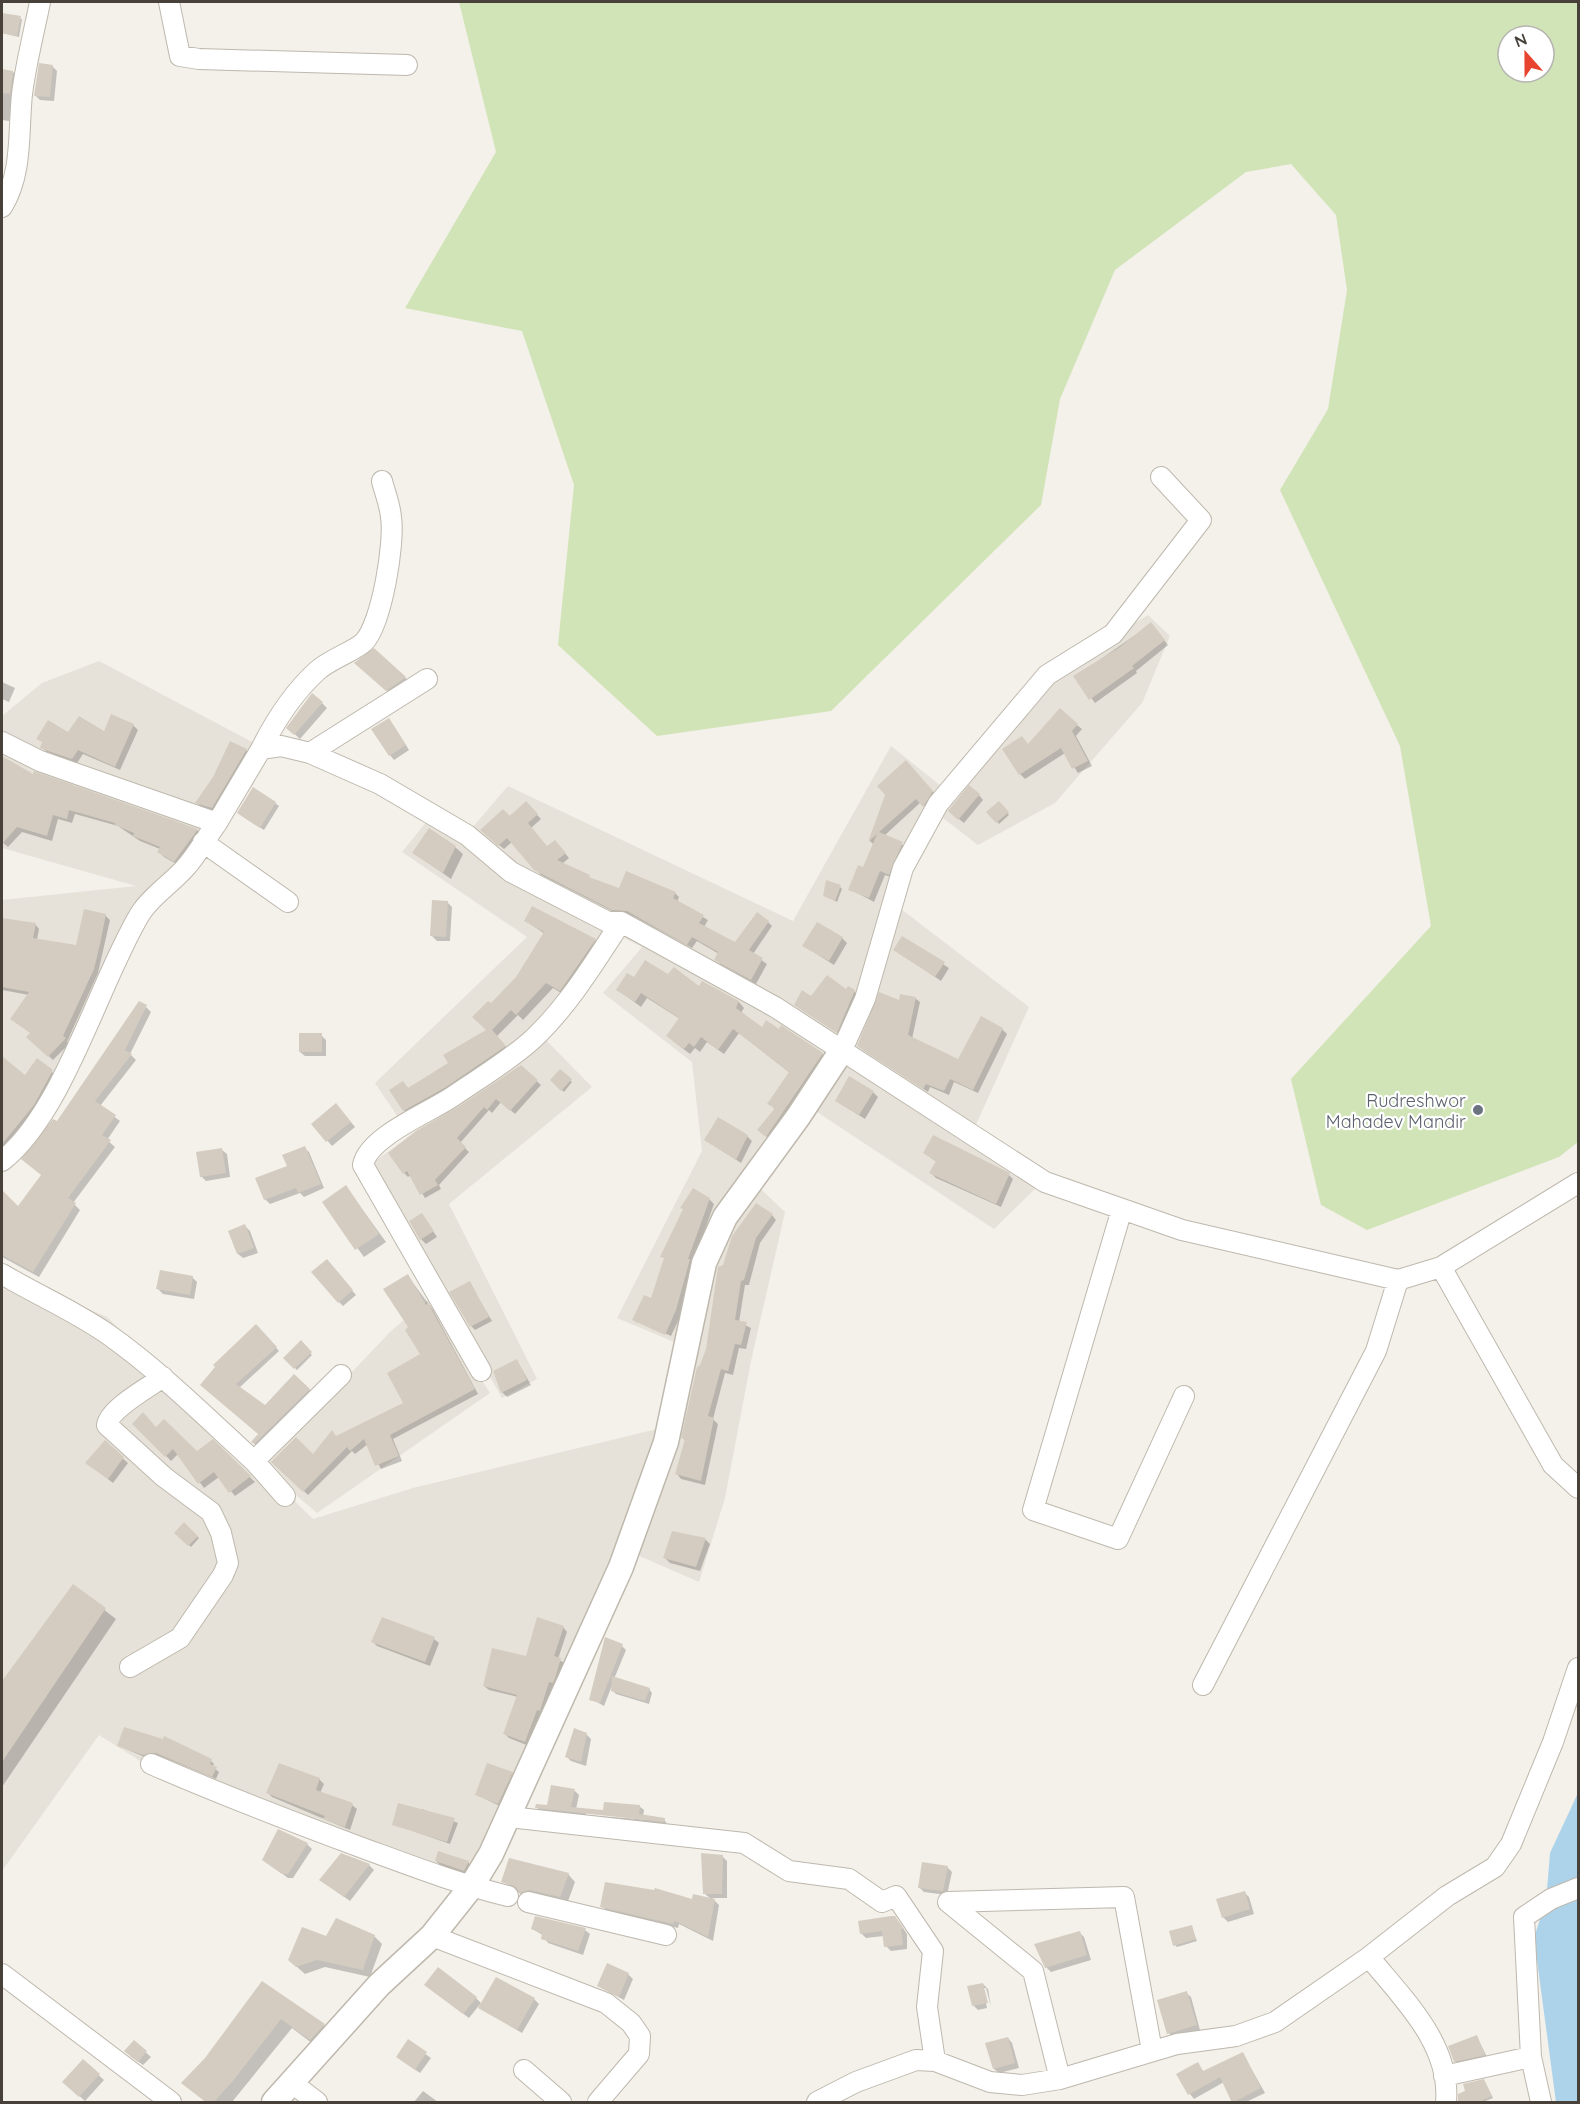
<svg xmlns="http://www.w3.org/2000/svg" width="1580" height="2104" font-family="Quicksand,sans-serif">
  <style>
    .residential { fill: #e7e2d9 }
    .green { fill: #d1e4b7; fill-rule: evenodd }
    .water { fill: #acd3ea }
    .shadow { fill: #0003; fill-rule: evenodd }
    .building { fill: #d4ccc0 }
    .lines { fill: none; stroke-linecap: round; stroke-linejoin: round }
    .minor-casing { stroke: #beb8ad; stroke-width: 22 }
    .tertiary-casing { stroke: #beb8ad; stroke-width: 27 }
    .minor { stroke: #fff; stroke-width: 20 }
    .tertiary { stroke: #fff; stroke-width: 24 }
    .worship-dot { fill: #6b7280; stroke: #fff; stroke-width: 2 }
    .labels { text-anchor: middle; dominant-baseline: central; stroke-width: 4.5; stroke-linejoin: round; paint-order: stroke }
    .worship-label { font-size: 18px; fill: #5b616d; stroke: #fff; text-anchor: end }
  </style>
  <rect width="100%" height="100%" fill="#f4f0ea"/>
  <!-- residential -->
  <path class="residential" d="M1148 615 1170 636 1142 703 1055 803 978 845 939 815 1047 675Z
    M99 661 269 751 166 884 95 1019 10 1145 2 1150V900L136 886 2 848V716L42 683Z
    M891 746 946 790 903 868 865 999 747 1176 785 1212 751 1361 725 1498 699 1582 635 1554 679 1344 617 1318 702 1151 692 1062 603 993 642 947 618 935 532 1039 404 1126 375 1083 527 937 402 852 432 815 465 836 508 786 793 921Z
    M901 909 1029 1007 974 1129 848 1047Z
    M543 1037 592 1087 449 1204 537 1379 502 1398 370 1165Z
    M844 1059 1040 1184 994 1229 811 1108Z
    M2 1274 107 1317 313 1519 413 1488 657 1429 589 1624 480 1882 164 1776 99 1735 2 1871Z
    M429 1299 490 1393 317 1513 264 1468 274 1454 391 1331Z"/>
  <!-- green -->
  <path class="green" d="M459 2H1578V1142L1559 1157 1367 1230 1321 1205 1291 1079 1431 926 1400 746 1280 490 1328 409 1347 290 1336 215 1291 164 1246 172 1115 270 1060 399 1041 505 831 711 657 736 558 645 574 485 522 331 405 308 496 152ZM1508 36H1544V72H1508Z"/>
  <!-- water -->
  <path class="water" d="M1578 1793V1877L1547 1890 1550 1853Z
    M1578 1894V2102H1556L1534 1938 1541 1916Z"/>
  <!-- shadow -->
  <path class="shadow" d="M3 15 22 19 19 37 2 33Z
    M52 66 57 71 54 101 40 100 35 95Z
    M2 70 13 72 18 77 9 121 2 120V123Z
    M1151 624 1168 645 1136 671 1137 673 1095 703 1075 677Z
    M374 650 410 682 392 695 361 667Z
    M2 682 15 688 9 702 2 699Z
    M322 703 327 708 300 739 288 728Z
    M133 725 138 730 120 770 83 754 77 763 47 752 42 747 69 734 104 733Z
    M393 725 409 750 394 760 390 755Z
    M1077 725 1082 729 1076 736 1092 766 1078 773 1065 753 1025 779 1020 774 1029 745Z
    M246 750 251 755 217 812 202 807 197 803Z
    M2 758 34 777 35 773 197 830 202 835 180 866 164 857 159 852 160 849 140 841 118 826 75 814 72 823 58 819 52 841 22 832 8 847 2 842Z
    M906 762 937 796 928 810 921 802 884 836 907 847 893 878 885 875 874 902 850 889 864 869 874 845 870 841 887 795Z
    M979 795 983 800 964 823 955 816Z
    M275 803 279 806 264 830 242 816Z
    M526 803 541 819 531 828 548 848 559 846 569 858 562 864 594 880 620 890 675 893 679 897 677 902 708 920 704 927 736 944 768 922 772 926 753 954 767 964 756 984 720 964 716 959 719 954 697 941 692 948 633 916 618 914 541 875 512 842 504 849 486 835Z
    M999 803 1009 815 999 824 989 812Z
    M455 847 463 854 451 879 414 853Z
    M840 887 842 889 837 902 824 895Z
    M447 902 452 907 450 941H437L432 936Z
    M105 915 110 920 98 973 67 1042 69 1044 53 1060 28 1037 31 1034 29 995 2 990V920L35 924 39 929 37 940 77 947Z
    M526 921 595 940 601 946 566 996 553 988 523 1020 518 1015 497 1036 510 1052 410 1116 404 1110 403 1083 409 1089 450 1064 489 1031 545 934Z
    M842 938 847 943 834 965 804 946Z
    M903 938 949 968 941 981 895 950Z
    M669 976 700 988 703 983 739 1002 744 1008 741 1013 762 1029 822 1054 828 1059 772 1141 765 1135 776 1110 769 1103 790 1073 739 1033 724 1054 707 1042 700 1052 695 1048 690 1054 673 1041 680 1019 647 998 641 1007 618 990 635 979Z
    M847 991H854L858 995 841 1035 799 1008 812 998Z
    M915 998 920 1002 912 1039 959 1061 1002 1029 1007 1034 978 1093 954 1082 949 1095 930 1087 928 1092 863 1050 900 1002Z
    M146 1007 151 1012 130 1054 136 1060 100 1106 120 1121 107 1140 115 1147 73 1203 80 1210 39 1277 2 1257V1193L18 1209 42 1175 57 1123Z
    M321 1035 326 1040V1056H305L300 1052Z
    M2 1058 25 1077 52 1072 57 1077 20 1136 2 1153V1091L12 1084 2 1076Z
    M521 1067 541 1085 515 1114 501 1102 492 1113 489 1110 460 1143 469 1152 439 1185 441 1189 425 1198 411 1175 408 1177 404 1173Z
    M560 1071 572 1082 564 1092 552 1080Z
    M873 1092 878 1097 865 1119 836 1101Z
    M341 1110 355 1127 332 1146 313 1124Z
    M747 1136 752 1141 741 1163 706 1140Z
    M304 1148 309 1152 324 1188 304 1197 300 1193 270 1204 265 1199Z
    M222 1150 227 1154 230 1177 206 1181 201 1176Z
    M924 1153 1009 1175 1013 1179 1001 1207 936 1178 931 1173 937 1162Z
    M346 1187 386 1242 364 1257 324 1202Z
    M709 1199 714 1204 693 1263 694 1265 681 1315 671 1336 637 1321V1323L634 1319 652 1300 665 1259 662 1256Z
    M422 1215 437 1237 426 1244 421 1239Z
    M772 1215 776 1220 760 1243 749 1285H745L739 1322 751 1328 746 1349 739 1348 733 1375 725 1373 713 1419 718 1424 705 1485 681 1479 677 1474 686 1441 683 1438 707 1350 724 1266Z
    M245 1226 250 1231 258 1253 243 1258 238 1254 230 1232Z
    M330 1265 356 1295 343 1306 339 1302Z
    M408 1276 433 1310 478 1394 393 1439 402 1461 381 1469 368 1444 355 1454 352 1451 308 1495 273 1461 313 1456 337 1438 405 1404 422 1355 410 1328Z
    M192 1277 197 1282 194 1299 163 1294 158 1289Z
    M469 1283 492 1321 475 1330 471 1326Z
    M256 1326 279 1351 239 1388 265 1407 294 1376 313 1393 258 1447 253 1442 260 1435 205 1388Z
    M301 1343 312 1355 297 1370 285 1358Z
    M517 1361 531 1385 507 1397 502 1392Z
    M134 1424 157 1429 196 1453 213 1441 255 1482 235 1496 219 1477 204 1488 178 1454 171 1461Z
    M105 1443 128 1463 113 1483 87 1463Z
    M184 1524 199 1538 191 1547 176 1533Z
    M673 1532 706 1540 710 1544 700 1571 670 1563 665 1558Z
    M73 1586 116 1619 2 1787V1683Z
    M563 1627 567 1632 558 1659 564 1663 557 1686 553 1685 544 1715 541 1714 529 1746 509 1738 505 1734 518 1697 489 1690 484 1686 527 1658Z
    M434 1639 439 1643 430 1666 377 1646 373 1642Z
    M622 1646 626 1650 614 1679 649 1689 652 1693 649 1704 616 1694 613 1691V1683L604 1706 591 1699Z
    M586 1734 591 1739 586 1766 571 1761 566 1756Z
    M119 1746 211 1761 214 1764 213 1767 219 1772 216 1779 160 1756 147 1758Z
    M512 1773 516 1777 502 1807 477 1795Z
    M319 1779 324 1784 320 1793 352 1805 357 1809 350 1830 272 1797 268 1793Z
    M575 1791 579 1795 576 1809 604 1812 639 1806 644 1810 643 1816 664 1819 668 1826 541 1812 537 1807H548ZM586 1812 663 1821 586 1815Z
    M422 1809 458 1823 450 1844 393 1824Z
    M307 1844 312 1849 293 1878H288L264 1860Z
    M341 1854 369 1865 374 1870 350 1901 326 1884Z
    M722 1856 727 1861V1898H712L719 1905 713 1941 679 1924 678 1928 607 1911 602 1906 711 1899 704 1893Z
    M436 1861 468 1862 472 1867 469 1875 441 1866Z
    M947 1867 952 1872 947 1895 924 1892 919 1887Z
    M568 1874 575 1882 567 1904 529 1900 503 1881Z
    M1244 1892 1249 1897 1254 1914 1228 1922 1223 1917Z
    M899 1922 907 1934V1949L891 1951 886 1946 884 1936 866 1938 861 1933Z
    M1191 1927 1197 1941 1177 1947 1175 1945Z
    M532 1929 585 1930 590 1934 583 1955 548 1943 543 1935Z
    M1079 1932 1084 1937 1091 1960 1051 1972 1046 1967Z
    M374 1936 382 1944 370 1977 325 1967 305 1974 289 1960Z
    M628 1974 633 1979 624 2000 598 1986Z
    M262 1983 324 2025 334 2035 321 2050 292 2028 232 2102H206L183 2083 206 2059Z
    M983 1984 988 1989 991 2007 986 1988H983L987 2008 978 2010 973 2005Z
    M431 1989 476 1998 481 2003 469 2018Z
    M1186 1993 1191 1997 1200 2030 1173 2038 1169 2033Z
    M534 1999 539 2004 522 2033 480 2008Z
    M1477 2037 1488 2059 1460 2066 1455 2061Z
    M1008 2038 1012 2043 1019 2068 999 2073 994 2069Z
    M134 2042 151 2057 143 2065 130 2056Z
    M408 2042 431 2058 420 2073 403 2061Z
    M1243 2054 1265 2093 1246 2102H1234L1224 2082 1194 2099 1190 2094 1197 2064 1204 2072Z
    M83 2061 104 2080 85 2101 64 2082Z
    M1484 2081 1493 2098 1483 2102H1469Z
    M423 2091 438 2102H414Z"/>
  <!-- building -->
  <path class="building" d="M2 13 21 16 17 36 2 33Z
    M39 63 53 65 50 97 34 96Z
    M2 69 13 71 10 94 2 93Z
    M1151 622 1165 640 1132 666 1134 668 1089 700 1073 676 1120 647Z
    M374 648 406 677 386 691 354 663Z
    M312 693 323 702 294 735 286 728Z
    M1060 708 1078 724 1072 731 1088 761 1072 769 1061 748 1019 775 1002 749 1022 736 1028 744Z
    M111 714 134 724 115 767 78 750 72 759 45 750 40 748 42 742 36 739 48 720 68 732 79 716 104 731Z
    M389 718 406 745 389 756 371 729Z
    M230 741 247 749 212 808 195 803 213 777Z
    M2 756 33 774 34 771 198 829 174 862 157 852 160 847 133 836 134 833 115 825V823L69 810 67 819 53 815 47 836 17 827 2 844Z
    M906 760 933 791 923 807 916 799 879 832 903 842 889 875 880 871 869 898 848 890 858 865 863 867 877 834 868 842 885 795 877 786Z
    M969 785 980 794 958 820 948 811Z
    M253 787 276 802 260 828 237 813Z
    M526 801 538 814 528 823 547 846 555 840 566 853 557 860 590 875 589 877 619 888 626 871 676 892 673 898 704 915 699 923 735 942 757 912 769 921 749 950 763 958 751 980 714 960 718 952 692 937 687 945 627 911 612 910 534 870 507 838 498 846 480 830 503 809 510 816Z
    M999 801 1009 812 996 823 986 812Z
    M429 828 456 846 443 873 412 853Z
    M826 880 841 885 835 901 823 896Z
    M432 900 448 901 446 937 430 936Z
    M532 906 596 939 560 991 546 983 516 1015 511 1010 492 1030 506 1046 446 1087 403 1111 389 1090 403 1081 408 1088 448 1063 443 1055 486 1030 472 1017 488 1001 491 1003 516 977 544 932 524 921Z
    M84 909 106 914 100 944 94 969 63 1036 66 1038 48 1057 26 1037 30 1033 10 1019 29 992 2 987V918L36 923 33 938 76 945Z
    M817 922 843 937 829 961 802 946Z
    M902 936 945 962 935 977 893 950Z
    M645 960 668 974 674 967 699 986 702 981 739 1001 736 1008 762 1027 766 1020 779 1029 781 1025 823 1053 766 1137 757 1130 775 1108 767 1104 789 1072 733 1029 718 1050 701 1037 694 1047 689 1043 684 1049 666 1036 679 1018 641 993 635 1002 616 990 627 973 634 977Z
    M827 975 846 989 848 986 855 990 837 1033 794 1005 802 990 811 996Z
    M879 992 899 1000 900 994 916 997 908 1035 958 1059 981 1016 1003 1028 973 1090 950 1079 944 1091 926 1084 923 1089 857 1046Z
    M139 1001 147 1005 125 1050 132 1054 95 1101 116 1115 102 1135 111 1140 68 1198 76 1203 33 1272 2 1255V1190L18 1206 41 1175 21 1159 53 1119 57 1121Z
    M299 1033H322V1052H299Z
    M2 1056 25 1075 37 1058 53 1070 34 1105 3 1143Z
    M521 1065 538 1080 510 1111 496 1099 487 1110 484 1107 457 1138 466 1147 435 1180 438 1185 420 1195 407 1171 403 1174 388 1153 416 1131 458 1107Z
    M560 1069 572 1079 561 1091 550 1080Z
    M849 1076 874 1091 859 1115 835 1101Z
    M336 1103 351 1122 326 1142 311 1124Z
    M718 1117 748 1135 736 1160 704 1140Z
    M933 1135 1010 1173 996 1204 929 1173 936 1161 923 1153Z
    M305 1146 321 1184 298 1193 296 1188 264 1200 255 1178 287 1166 282 1155Z
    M222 1148 226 1173 200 1177 196 1152Z
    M346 1185 379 1234 355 1250 322 1202Z
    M693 1188 710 1198 688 1259H690L676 1310 665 1335 632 1320 644 1295 651 1298 664 1258 660 1257 683 1209 680 1208Z
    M756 1203 773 1214 756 1238 744 1280 741 1281 735 1320 747 1322 741 1345 735 1344 728 1371 721 1369 708 1416 714 1418 701 1481 675 1474 685 1439 681 1438 697 1367 700 1365 706 1349 718 1267 723 1265 732 1236Z
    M422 1213 434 1231 420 1240 409 1221Z
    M245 1224 254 1248 237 1254 228 1231Z
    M327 1259 353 1290 338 1303 311 1272Z
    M160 1270 193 1276 190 1295 156 1289Z
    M408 1274 426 1305 428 1303 475 1389 390 1435 399 1456 375 1466 364 1439 350 1451 347 1447 303 1492 271 1462 296 1437 313 1454 332 1430 336 1436 403 1403 387 1373 420 1354 405 1330 408 1327 383 1289Z
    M470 1281 489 1317 470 1327 449 1292Z
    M256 1324 277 1347 236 1384 265 1405 294 1374 310 1389 254 1444 251 1442 258 1434 200 1385 215 1367 213 1365Z
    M301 1340 312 1352 294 1369 283 1358Z
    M517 1359 527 1380 501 1393 493 1371Z
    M143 1412 156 1427 164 1419 197 1451 213 1439 251 1476 229 1493 214 1472 198 1484 173 1449 165 1457 132 1424Z
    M105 1440 124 1457 108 1479 85 1463Z
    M184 1522 198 1536 188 1546 174 1533Z
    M672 1531 706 1538 696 1567 663 1558Z
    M73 1584 106 1608 2 1762V1681Z
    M382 1617 435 1637 425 1662 371 1642Z
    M537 1617 564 1626 554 1656 561 1658 555 1678 553 1683 549 1682 540 1711 537 1710 525 1742 503 1734 517 1695 483 1686 492 1648 526 1656Z
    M605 1637 623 1644 600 1703 589 1700Z
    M612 1676 650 1688 645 1701 611 1691Z
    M124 1727 163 1739 164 1736 212 1759 210 1764 217 1767 212 1777 156 1753 143 1755 117 1746Z
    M574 1728 587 1733 581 1762 565 1757Z
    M279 1763 320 1778 316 1790 353 1803 345 1827 323 1819 325 1816 266 1793Z
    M487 1763 513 1772 498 1804 475 1795Z
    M551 1785 575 1789 571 1807 603 1810 604 1802 640 1805 639 1814 665 1818 664 1822 535 1808 536 1804 547 1805Z
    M398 1803 455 1818 447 1842 392 1825Z
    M278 1829 308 1843 288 1874H282L262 1860Z
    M438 1851 469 1861 464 1871 435 1861Z
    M341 1853 370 1864 344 1897 319 1880Z
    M701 1853 723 1855 722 1894H703Z
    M509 1858 569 1873 560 1897 530 1890 520 1893 516 1887 501 1882Z
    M922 1862 948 1866 943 1891 918 1888Z
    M605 1882 654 1890 655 1888 692 1899 693 1894 715 1899 708 1937 675 1921 673 1924 600 1907Z
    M1245 1891 1250 1909 1222 1918 1216 1899Z
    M535 1916 586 1928 578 1951 541 1939 542 1933 531 1929Z
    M891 1916H895L904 1929H901L903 1945 884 1947 882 1931 860 1934 858 1921Z
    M336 1918 375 1935 363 1970 317 1960 296 1967 288 1960 302 1927 326 1936Z
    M1192 1925 1196 1939 1173 1946 1169 1931Z
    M1080 1931 1087 1955 1045 1968 1034 1944Z
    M607 1963 629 1973 619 1997 597 1986Z
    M438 1967 477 1997 463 2014 424 1985Z
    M496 1977 535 1998 517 2030 478 2008Z
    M262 1981 325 2024 310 2040 281 2019 232 2082 213 2103H207L181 2083 205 2058Z
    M983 1983 988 2003 972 2006 967 1986Z
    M1187 1991 1197 2025 1167 2034 1157 2000Z
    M1477 2035 1485 2055 1454 2062 1448 2046Z
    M1008 2037 1015 2063 993 2069 985 2043Z
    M408 2039 427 2052 415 2070 396 2057Z
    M134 2040 147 2051 138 2062 124 2051Z
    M1243 2052 1261 2088 1232 2103 1220 2077 1188 2095 1176 2074 1198 2062 1203 2071Z
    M83 2059 100 2074 79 2097 62 2082Z
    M1484 2079 1492 2096 1477 2103H1458V2094L1465 2091 1463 2084Z"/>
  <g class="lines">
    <defs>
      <path id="minor" d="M169 2 180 56 199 59 407 65
        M2 207C23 173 18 132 22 94 26 63 34 32 40 2
        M2 742 40 761 217 823C206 838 197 855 185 868 171 884 151 896 140 914 98 984 64 1112 2 1161
        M261 749C275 721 294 692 317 671 330 659 355 651 364 642 382 623 395 542 391 517 390 505 385 493 382 481
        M310 753 427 679
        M217 823 261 749 281 746 310 753 380 784 467 835 511 872 608 922H621L775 1007 1045 1182 1182 1230 1398 1280 1441 1267 1578 1183
        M203 842 288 902
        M842 1050 865 999 903 868 938 804 1047 675 1113 634 1201 520 1161 477
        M1122 1209 1033 1510 1118 1539 1184 1396
        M1441 1267 1553 1465 1578 1488
        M2 1274C37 1295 75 1311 109 1335 161 1372 207 1418 254 1461L341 1375
        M481 1371 363 1165C368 1137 428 1113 452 1097 478 1079 509 1061 533 1039 569 1005 594 963 621 922
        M254 1461 285 1496
        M130 1667 180 1638 223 1575 228 1563 221 1533 211 1512 164 1477 107 1425C110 1408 148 1388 163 1377
        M1203 1685 1376 1351 1398 1280
        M151 1764C220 1794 290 1821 360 1847 409 1865 458 1884 508 1896
        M509 1817 744 1843 789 1871 849 1879 882 1902 896 1896 933 1951 927 2007 935 2061
        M528 1902 666 1935
        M432 1936 606 2003 631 2023 640 2036 639 2054 598 2102
        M1369 1957C1403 1999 1451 2044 1446 2102
        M2 1974 171 2102
        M524 2070 561 2102
        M1444 2076 1531 2057
        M1060 2079 1033 1971 948 1902 1124 1897 1152 2051
        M292 2083 317 2102
        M817 2102 856 2082 916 2060 935 2061 990 2082 1022 2085 1060 2079 1177 2044 1236 2036 1275 2022 1369 1957 1447 1896 1495 1867 1511 1844 1553 1742 1578 1668
        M1541 2102 1531 2057 1524 1917 1551 1899 1578 1888"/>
      <path id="tertiary" d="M274 2102 379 1985 432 1936 471 1887 491 1854 621 1567 666 1442 704 1263 725 1217 798 1117 842 1050"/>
    </defs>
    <!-- minor casing -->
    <use href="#minor" class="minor-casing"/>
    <!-- tertiary casing -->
    <use href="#tertiary" class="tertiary-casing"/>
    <!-- minor -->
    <use href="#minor" class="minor"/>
    <!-- tertiary -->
    <use href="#tertiary" class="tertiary"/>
  </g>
  <!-- markers -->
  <circle class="worship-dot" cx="1478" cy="1110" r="6"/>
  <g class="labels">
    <!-- worship labels -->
    <g class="worship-label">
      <text x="1466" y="1100">Rudreshwor<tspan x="1466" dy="21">Mahadev Mandir</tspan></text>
    </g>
  </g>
  <!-- border -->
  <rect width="1580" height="2104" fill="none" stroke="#474139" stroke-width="6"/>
  <!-- north arrow -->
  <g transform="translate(1526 54) rotate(339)"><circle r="28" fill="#ffffff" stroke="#b5b3b0" stroke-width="1.5"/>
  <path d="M0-4.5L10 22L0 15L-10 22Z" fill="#e7432e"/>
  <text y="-9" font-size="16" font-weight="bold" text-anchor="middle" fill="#474139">N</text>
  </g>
</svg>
